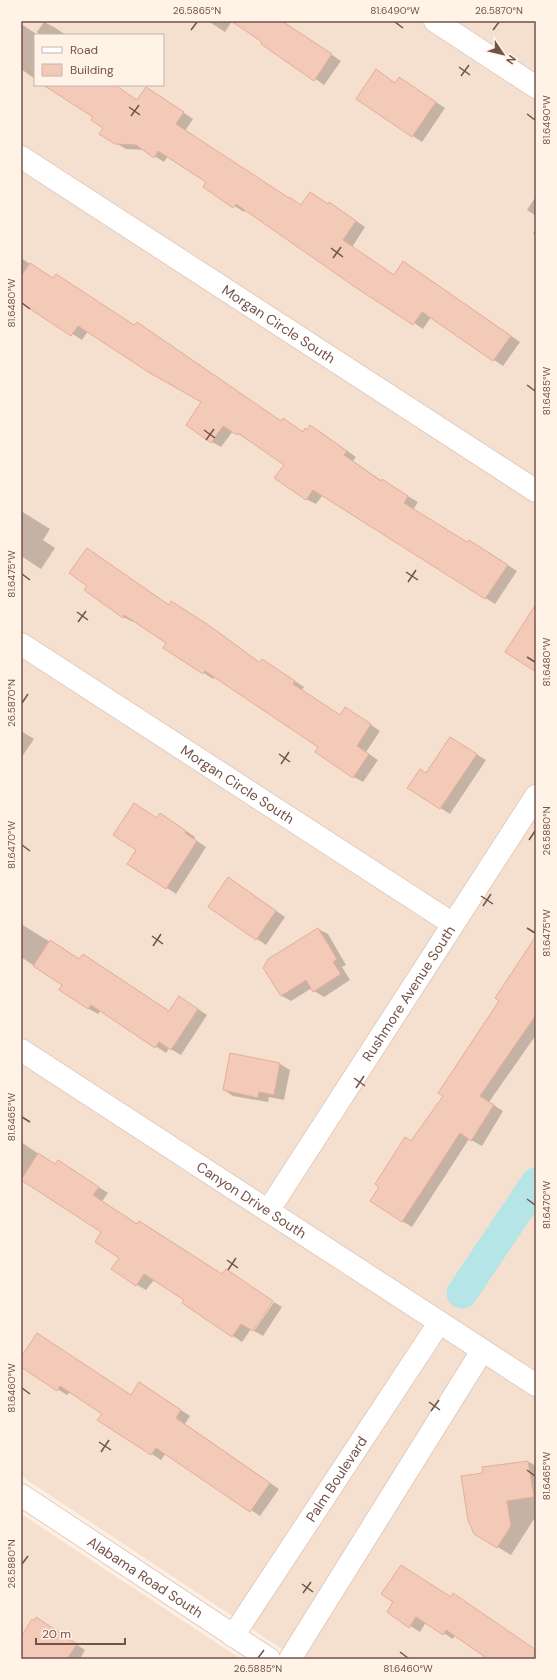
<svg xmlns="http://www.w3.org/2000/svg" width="557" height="1680" font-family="'DM Sans',sans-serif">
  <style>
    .residential { fill: #f5e0cf; fill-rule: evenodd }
    .shadow { fill: #0003 }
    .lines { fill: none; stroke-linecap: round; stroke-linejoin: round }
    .canal { stroke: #b5e5e7; stroke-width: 31 }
    .building { fill: #f3c9b7; stroke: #e6ad97 }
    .minor-casing { stroke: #e3ccbf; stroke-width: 24 }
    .tertiary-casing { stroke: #e3ccbf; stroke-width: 24 }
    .minor { stroke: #fff; stroke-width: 22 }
    .tertiary { stroke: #fff; stroke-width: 22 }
    .ticks { fill: none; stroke: #745247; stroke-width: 1.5 }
    .labels { text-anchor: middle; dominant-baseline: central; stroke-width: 4; stroke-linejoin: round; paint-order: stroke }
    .street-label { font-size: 14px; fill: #745247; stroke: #fff3e8 }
    .neatline { fill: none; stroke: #745247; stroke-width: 1.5 }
    .ticks-label { font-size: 10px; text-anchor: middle; fill: #745247 }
  </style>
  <rect width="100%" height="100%" fill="#fdefe1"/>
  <!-- residential -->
  <path class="residential" d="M21 21H536V1659H297L21 1476ZM35 35H163V85H35Z
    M21 1514 241 1659H21Z"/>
  <!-- shadow -->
  <path class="shadow" d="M208 21H232L225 32Z
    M233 21H282L341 61 324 85Z
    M44 22 54 27 66 35H40L37 32Z
    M21 24 38 35H35V79L21 69Z
    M376 71 396 83 399 78 445 108 422 142 413 136Z
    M45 85H108L138 101 156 94 193 119 185 131 289 199 302 206 310 193 329 205 330 203 339 209 365 227 352 247 395 276 413 268 520 342 503 366 431 317 423 329 246 209 244 212 204 187 207 182 168 156 164 162 145 150 126 149 116 143 94 117Z
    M536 196V216L527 210Z
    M536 228V235L533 233Z
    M21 258 53 279 135 326 137 323 147 329 281 422 283 419 304 432 308 431 311 427 320 432 356 457 353 461 382 481 418 502 413 510 468 543 479 547 517 571 495 604 323 495 316 504 306 499 285 464 247 439 233 431 221 447 212 442 202 402 88 331 82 340 21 302Z
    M21 511 50 529 43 540 55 548 41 569 21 556Z
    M85 590 181 608 217 631 260 663 272 666 304 687 302 690 340 716 346 708 380 731 366 752 378 760 363 782 354 777 319 746 215 677 213 679 204 673 167 643 134 621 133 622 123 617Z
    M21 731 34 739 21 758Z
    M460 744 486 760 450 814 409 788 427 774Z
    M158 819 170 820 195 837 194 839 206 847 176 894 167 888Z
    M238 884 285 917 266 945 210 906Z
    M21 924 50 942 51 941 60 946 80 960 169 1012 189 1003 207 1015 181 1055 169 1048 166 1053 101 1010 98 1014 89 1009 61 989 63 985 21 957Z
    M318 929 328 934 346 965 342 967 350 980 324 997 314 991 312 988 291 1001 282 996Z
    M536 949V1035L489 1102 503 1111 482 1146 469 1139 412 1227 402 1221 412 1142 444 1095Z
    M231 1055 280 1064 290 1070 284 1100 269 1097 268 1102 233 1096 224 1090Z
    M21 1142 55 1165 68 1167 108 1193 102 1201 138 1225 140 1222 149 1227 223 1275 251 1329 242 1342 183 1303 185 1300 154 1280 146 1290 137 1285 103 1232 21 1178Z
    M274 1302 282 1307 263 1336 254 1331Z
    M21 1358 131 1396 149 1389 190 1416 185 1424 279 1489 260 1516 166 1453 161 1460 99 1420 103 1414 70 1392 67 1395 21 1366Z
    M529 1462 536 1466V1520L534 1519 511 1555 475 1533 484 1474 483 1468Z
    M395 1602 536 1651V1659H490L455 1635 453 1639 426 1622 420 1632 388 1612Z
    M45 1624 85 1650 80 1659H21V1642Z"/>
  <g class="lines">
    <!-- canal -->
    <path class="canal" d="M462 1293 536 1183"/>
  </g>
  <!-- building -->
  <path class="building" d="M231 21H282L332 54 314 81 261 44 262 42Z
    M376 69 395 83 399 77 436 102 412 137 356 99Z
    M43 85H115L137 100 146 87 184 112 176 124 289 198V197L301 205 310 192 328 204 329 202 356 221 343 240 394 275 403 261 511 336 493 361 422 312 413 325 355 287 236 204 233 208 203 187 206 182 158 151 154 158 136 145 115 144 99 134 103 128 91 120 93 117Z
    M30 263 53 278 56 274 134 325 137 322 281 421 283 418 303 432 305 428 307 430 310 425 347 451 344 455 381 481 382 479 408 496 404 503 467 542 469 540 508 565 485 599 313 490 306 500 274 478 284 465 238 433 237 435 223 426 211 443 186 425 201 402 150 373 78 326 71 336 21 303V276Z
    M87 548 169 605 171 601 207 624 259 662 262 659 295 681 293 684 340 715 345 707 371 724 357 746 369 754 353 778 315 752 318 747 205 671 203 674 163 648 166 643 124 615 123 618 84 590 87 586 69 573Z
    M536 604V672L505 652Z
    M450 737 477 754 440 809 407 788 420 769 426 773Z
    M134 803 157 818 160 813 186 831 185 833 197 841 166 889 127 864 136 850 113 835Z
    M228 877 276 911 256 940 208 907Z
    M318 928 337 959 333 962 341 974 313 992 306 980 281 996 263 968 268 959Z
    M536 936V1015L480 1096 494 1105 471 1141 460 1133 402 1222 370 1201 379 1187 375 1184 405 1137 411 1141 443 1096 438 1093 499 1001 495 998Z
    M50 940 79 959 83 954 169 1011 179 996 198 1009 171 1050 159 1042 155 1048 91 1005 88 1009 59 990 62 985 33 966Z
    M230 1053 280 1063 274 1095 259 1092 258 1098 223 1090Z
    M38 1153 55 1164 58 1160 99 1187 93 1195 137 1224 139 1221 222 1274 226 1269 273 1301 253 1331 241 1324 232 1337 182 1303 184 1300 144 1274 136 1286 111 1269 119 1258 95 1242 101 1232 21 1180Z
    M37 1333 131 1395 139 1382 181 1410 176 1418 270 1483 250 1512 156 1448 151 1455 97 1420 102 1414 60 1386 57 1391 21 1367V1357Z
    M528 1461 534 1497 507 1501 511 1526 497 1548 474 1534 468 1520 461 1476 483 1473 482 1467Z
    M401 1565 451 1597 453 1593 536 1650V1659H488L446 1630 443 1635 416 1617 409 1628 387 1612 393 1602 381 1594Z
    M36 1617 77 1644 67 1659H21V1637L32 1619 34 1621Z"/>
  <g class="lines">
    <defs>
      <g id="minor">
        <path d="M435 21 536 87"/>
        <path id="s1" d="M21 157 536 491"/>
        <path id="s2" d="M21 644 453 924"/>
        <path id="s3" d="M21 1050 536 1385"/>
        <path id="s4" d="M268 1211 536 796"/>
        <path id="s5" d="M233 1636 439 1323"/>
        <path d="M290 1659 482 1351"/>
      </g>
      <g id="tertiary">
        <path id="s6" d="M21 1495 269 1659"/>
      </g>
    </defs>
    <!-- minor casing -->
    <use href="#minor" class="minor-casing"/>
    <!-- tertiary casing -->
    <use href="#tertiary" class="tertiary-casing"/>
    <!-- minor -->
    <use href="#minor" class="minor"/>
    <!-- tertiary -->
    <use href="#tertiary" class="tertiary"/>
  </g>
  <!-- ticks -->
  <path class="ticks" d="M395 22 403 28M191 30 197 22M493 30 499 22M459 67 470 75M461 76 469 65M129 107 140 115M527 114 535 120M131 116 139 105M331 248 343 257M333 258 341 247M22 303 30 309M527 385 535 391M204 430 215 438M206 440 214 429M406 572 418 580M22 574 30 580M408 582 416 570M77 612 88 620M78 622 86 611M527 657 535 662M22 703 28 694M279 754 290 762M281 764 289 752M529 840 535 831M22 845 30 851M481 896 493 904M483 906 491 894M527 928 535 933M152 936 163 944M153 946 161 934M354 1078 365 1086M356 1088 364 1076M22 1117 30 1122M527 1199 535 1205M227 1260 238 1268M228 1270 236 1258M22 1388 30 1394M429 1402 440 1410M431 1411 439 1400M99 1442 111 1450M101 1452 109 1440M527 1470 535 1476M22 1564 28 1556M302 1584 313 1592M303 1593 311 1582M400 1652 408 1658M258 1658 264 1650"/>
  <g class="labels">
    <!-- street labels -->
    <g class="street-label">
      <text stroke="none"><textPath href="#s1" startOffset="307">Morgan Circle South</textPath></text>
      <text stroke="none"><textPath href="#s2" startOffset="258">Morgan Circle South</textPath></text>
      <text stroke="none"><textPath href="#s4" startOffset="259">Rushmore Avenue South</textPath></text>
      <text stroke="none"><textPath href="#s3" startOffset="275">Canyon Drive South</textPath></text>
      <text stroke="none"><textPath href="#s5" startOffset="188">Palm Boulevard</textPath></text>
      <text stroke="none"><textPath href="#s6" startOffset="149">Alabama Road South</textPath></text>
    </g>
  </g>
  <!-- border -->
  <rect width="557" height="1680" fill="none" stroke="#fff3e8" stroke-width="44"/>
  <!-- legend -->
  <rect x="34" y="34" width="130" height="52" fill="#fff3e8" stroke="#c7b3a8"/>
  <rect x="42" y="47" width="20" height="6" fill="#ffffff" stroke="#c7b3a8"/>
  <text x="70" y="54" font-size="12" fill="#745247">Road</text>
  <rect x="42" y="64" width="20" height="12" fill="#f3c9b7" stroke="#c7b3a8"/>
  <text x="70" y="74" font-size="12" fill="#745247">Building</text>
  <!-- north arrow -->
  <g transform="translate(503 54) rotate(125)" stroke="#fff3e8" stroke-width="3" paint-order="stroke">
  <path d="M0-3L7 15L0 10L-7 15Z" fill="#745247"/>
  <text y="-6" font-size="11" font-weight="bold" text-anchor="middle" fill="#745247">N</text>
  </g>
  <!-- scale -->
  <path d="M36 1638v6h89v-6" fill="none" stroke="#745247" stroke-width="2"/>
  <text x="42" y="1638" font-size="12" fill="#745247" stroke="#fff3e8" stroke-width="3" paint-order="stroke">20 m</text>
  <rect x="22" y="22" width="513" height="1636" class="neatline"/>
  <g class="ticks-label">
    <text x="197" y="14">26.5865°N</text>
    <text x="395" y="14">81.6490°W</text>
    <text x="499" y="14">26.5870°N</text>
    <text transform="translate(546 120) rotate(-90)" y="4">81.6490°W</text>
    <text transform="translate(11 303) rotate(-90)" y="4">81.6480°W</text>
    <text transform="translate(546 391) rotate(-90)" y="4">81.6485°W</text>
    <text transform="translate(11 574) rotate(-90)" y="4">81.6475°W</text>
    <text transform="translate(546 662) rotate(-90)" y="4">81.6480°W</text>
    <text transform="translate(11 703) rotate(-90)" y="4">26.5870°N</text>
    <text transform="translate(546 831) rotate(-90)" y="4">26.5880°N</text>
    <text transform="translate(11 845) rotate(-90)" y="4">81.6470°W</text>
    <text transform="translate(546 933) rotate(-90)" y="4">81.6475°W</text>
    <text transform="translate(11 1117) rotate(-90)" y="4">81.6465°W</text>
    <text transform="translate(546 1205) rotate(-90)" y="4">81.6470°W</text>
    <text transform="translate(11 1388) rotate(-90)" y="4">81.6460°W</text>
    <text transform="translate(546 1476) rotate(-90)" y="4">81.6465°W</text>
    <text transform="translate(11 1564) rotate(-90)" y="4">26.5880°N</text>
    <text x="258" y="1672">26.5885°N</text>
    <text x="408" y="1672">81.6460°W</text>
  </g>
</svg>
